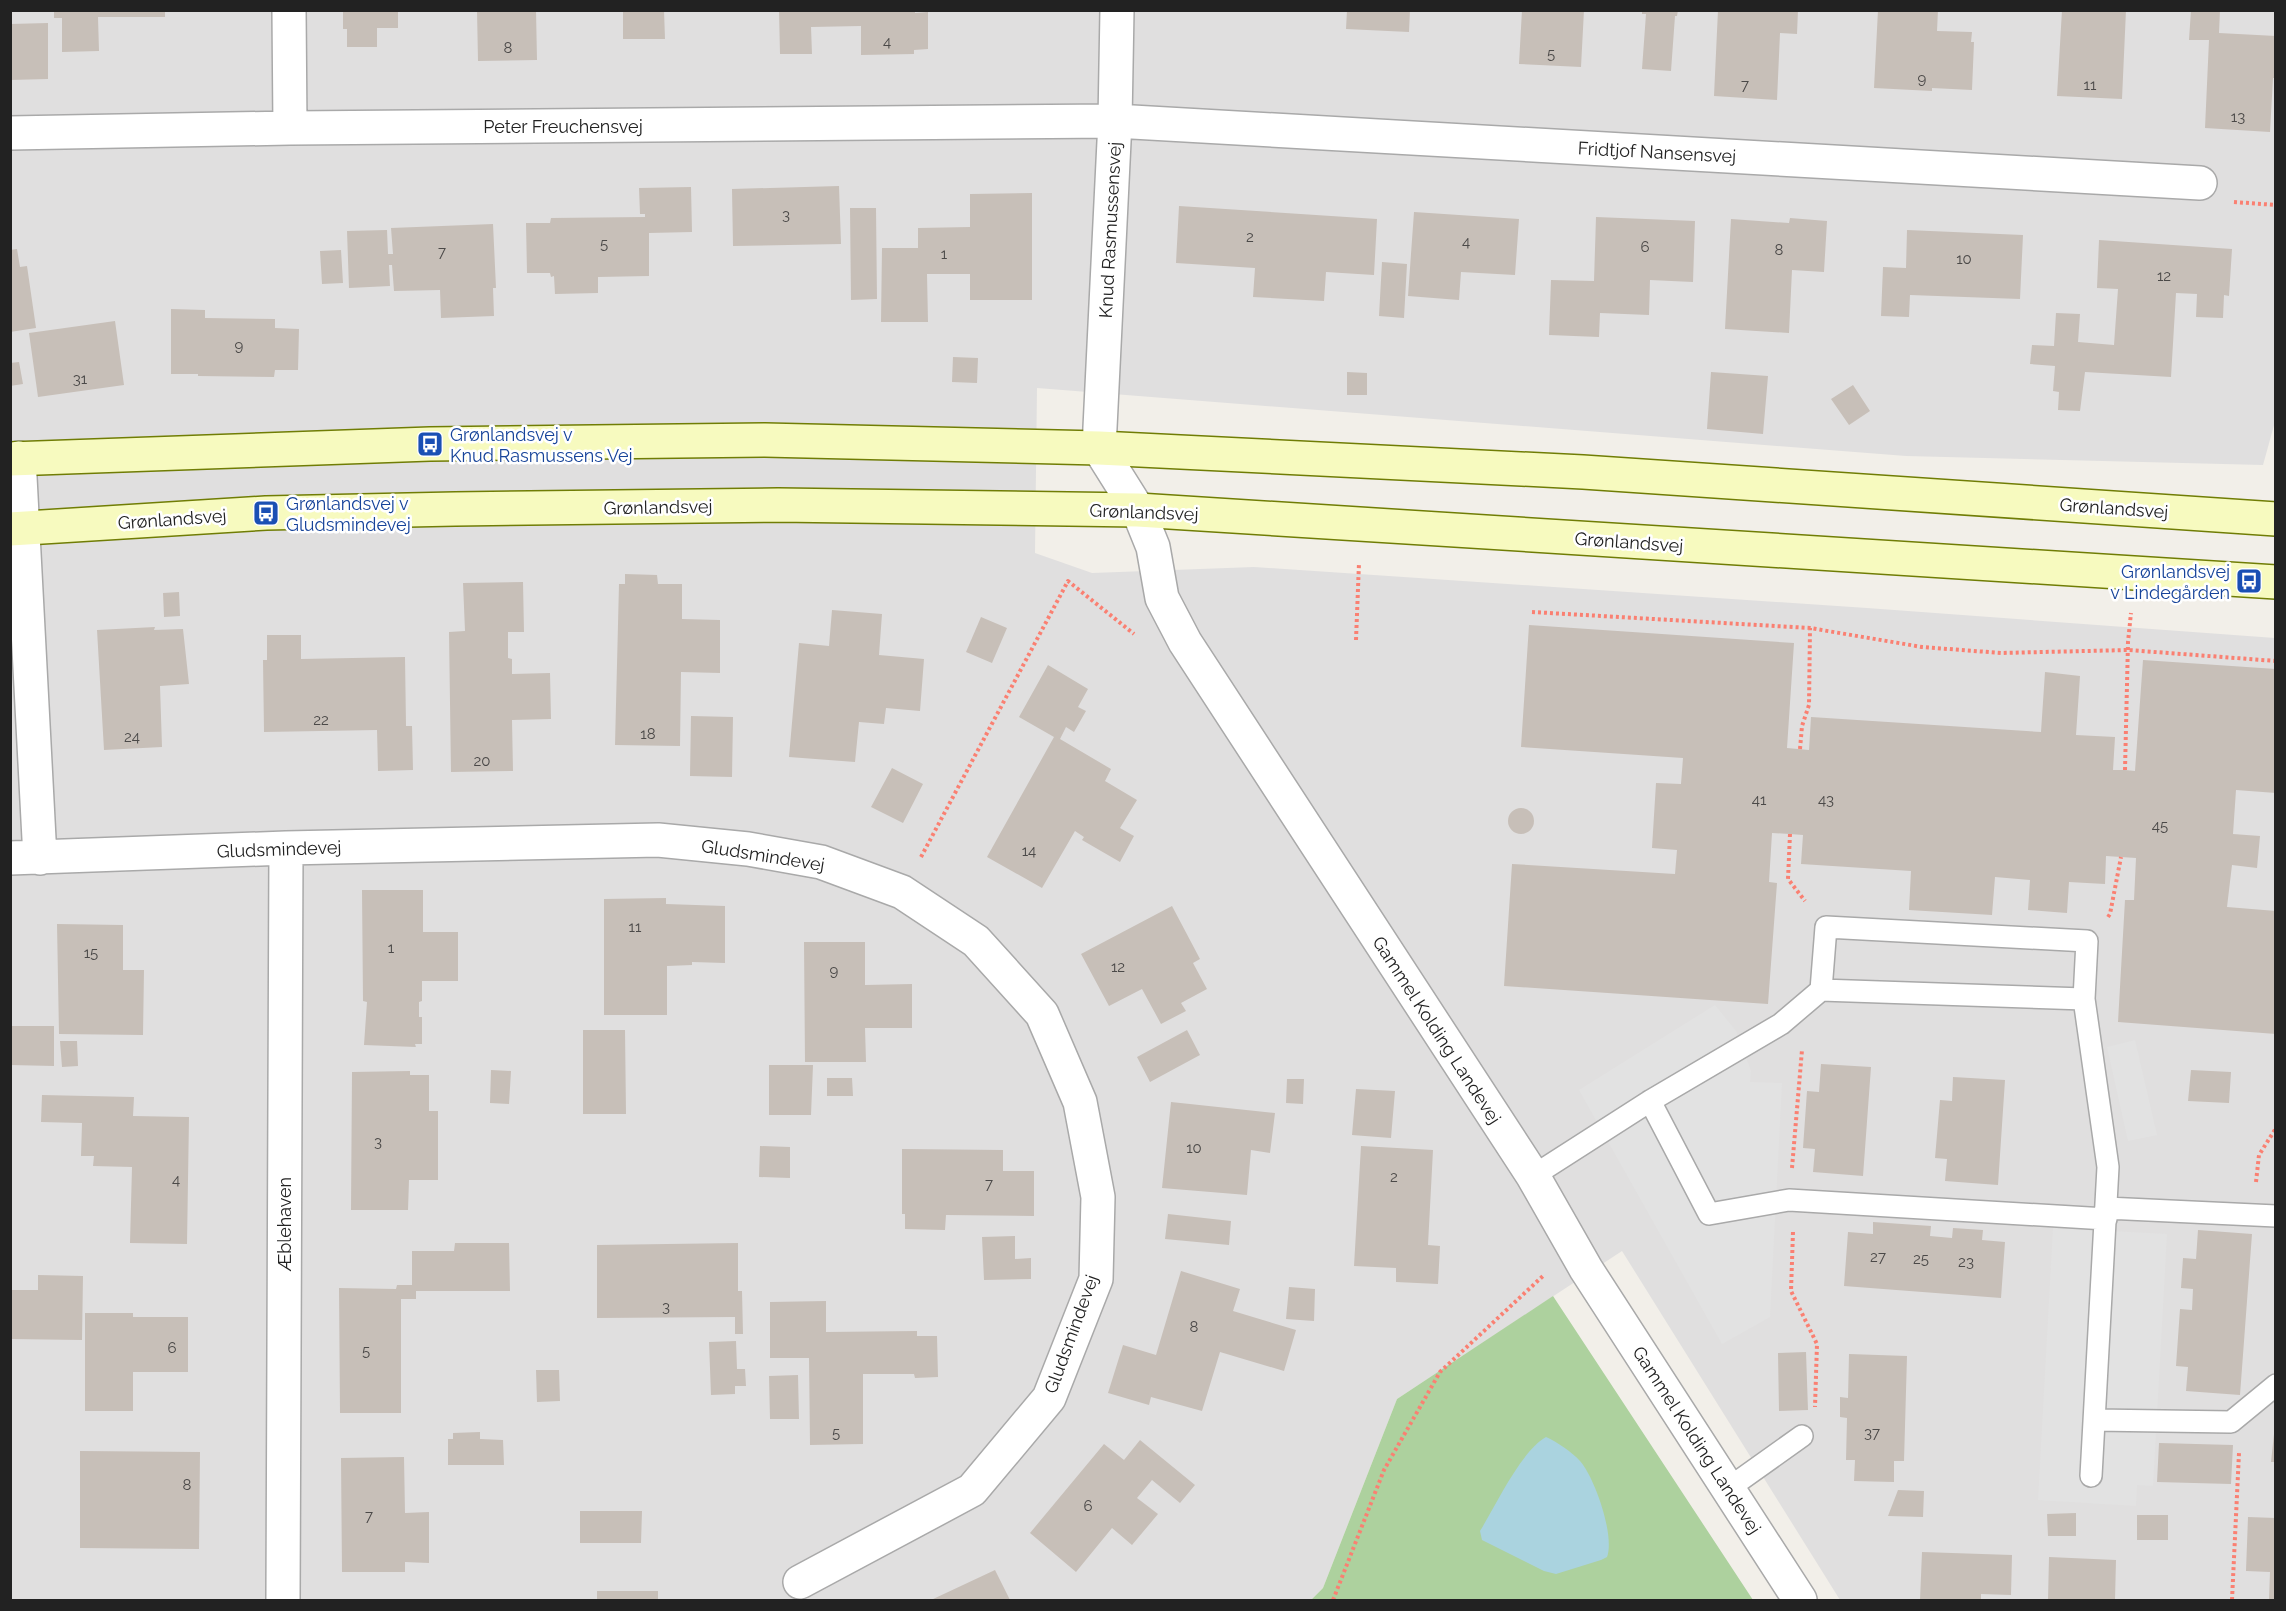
<svg xmlns="http://www.w3.org/2000/svg" width="2286" height="1611" font-family="Raleway,sans-serif">
  <style>
    .residential { fill: #e0dfdf }
    .forest { fill: #add19e }
    .parking { fill: #e2e2e2 }
    .water { fill: #aad3df }
    .building { fill: #c7bfb8 }
    .lines { fill: none; stroke-linecap: round; stroke-linejoin: round }
    .lane-casing { stroke: #a9a9a9; stroke-width: 24 }
    .street-casing { stroke: #a9a9a9; stroke-width: 36 }
    .secondary-casing { stroke: #707d05; stroke-width: 36 }
    .path { stroke: #fa8072; stroke-width: 4; stroke-dasharray: 3 3; stroke-linecap: butt }
    .lane { stroke: #fff; stroke-width: 21 }
    .street { stroke: #fff; stroke-width: 33 }
    .secondary { stroke: #f7fabf; stroke-width: 33 }
    .labels { text-anchor: middle; dominant-baseline: central; stroke-width: 5; stroke-linejoin: round; paint-order: stroke }
    .number-label { font-size: 15px; fill: #4b4948 }
    .street-label { font-size: 18px; fill: #222; stroke: #fff }
    .transit-label { font-size: 18px; fill: #164399; stroke: #fff; text-anchor: start }
  </style>
  <rect width="100%" height="100%" fill="#f2efe9"/>
  <!-- residential -->
  <path class="residential" d="M11 11H2275L2276 418 2263 465 1906 456 1037 388 1035 553 1092 573 1254 567 1867 608 2275 638V1600H1840L1622 1251 1397 1399 1323 1588 1311 1600H11Z"/>
  <!-- forest -->
  <path class="forest" d="M1553 1296 1753 1600H1311L1323 1588 1397 1399Z"/>
  <!-- parking -->
  <path class="parking" d="M1715 1005 1736 1031 1751 1071 1750 1082 1782 1083 1770 1317 1722 1344 1579 1090Z
    M2135 1040 2157 1135 2128 1141 2107 1047Z
    M2053 1228 2167 1234 2153 1486 2137 1485 2136 1506 2038 1500Z"/>
  <!-- water -->
  <path class="water" d="M1546 1437C1557 1442 1572 1452 1580 1461 1595 1478 1615 1536 1607 1557L1601 1560 1556 1574 1544 1571 1482 1540 1480 1531C1496 1505 1521 1451 1546 1437Z"/>
  <!-- building -->
  <path class="building" d="M54 10H165V17H98L99 51 62 52V18H54Z
    M343 10H398V28H377V47H347V29H343Z
    M477 10H536L537 60 478 61Z
    M623 10H664L665 39H623Z
    M779 10H915V13L928 12V49L914 50V54L861 55V26L811 27 812 54H780Z
    M1347 10H1410L1409 32 1346 29Z
    M1522 10H1584L1581 67 1519 64Z
    M1642 10H1678L1677 16H1675L1671 71 1642 69 1646 14H1642Z
    M1718 10H1798L1797 34 1780 33 1777 100 1714 96Z
    M1878 10H1938L1937 31 1972 32 1971 42H1974L1972 90 1932 88V91L1874 88Z
    M2062 10H2126L2122 99 2057 96Z
    M2191 10H2220L2219 33 2276 36V78H2273L2270 132 2205 128 2209 40H2189Z
    M48 23V79L10 80V24Z
    M839 186 841 244 733 246 732 189Z
    M691 187 692 232 649 233V276L598 277V293L555 294 554 276 551 277 550 273H527L526 223H550L551 218 645 217V214H640L639 188Z
    M1032 193V300H970V274H927L928 322H881L882 248H918V228L970 227V194Z
    M1179 206 1377 219 1374 275 1326 272 1324 301 1253 297 1255 268 1176 263Z
    M850 208H876L877 299 851 300Z
    M1414 212 1519 219 1515 275 1461 272 1459 300 1408 296Z
    M1596 217 1695 221 1693 282 1650 280 1649 315 1600 313 1599 337 1549 335 1551 280 1594 281Z
    M1790 218 1827 221 1824 272 1792 270 1789 333 1725 329 1731 219 1789 223Z
    M493 224 496 288H493L494 316 441 318 440 290 394 291 392 265H389L390 286 349 288 347 231 387 230 388 254H393L391 228Z
    M1907 230 2023 235 2020 299 1910 295 1909 317 1881 316 1883 267 1906 268Z
    M2099 240 2232 249 2229 296 2224 295 2223 318 2196 317 2197 294 2176 293 2171 377 2085 372 2080 411 2058 410 2059 392 2053 391 2055 366 2030 364 2032 345 2054 346 2056 313 2080 314 2078 342 2114 345 2118 289 2097 288Z
    M17 249 20 267 27 266 36 328 10 332V250Z
    M341 250 343 283 322 284 320 251Z
    M1382 262 1407 264 1404 318 1379 316Z
    M171 309 205 310V318L275 319V328L299 329 298 370H275L274 377 198 376V374H171Z
    M115 321 124 385 38 397 29 333Z
    M953 357 978 358 977 383 952 382Z
    M19 362 23 384 10 386V363Z
    M1347 372 1367 373V395H1347Z
    M1711 372 1768 376 1763 434 1707 429Z
    M1853 385 1870 411 1849 425 1831 399Z
    M625 574 657 575 658 584H682V619L720 620V673L681 672 680 746 615 745 619 584H625Z
    M523 582 524 632H508V658L512 659V674L550 673 551 719 512 720 513 771 451 772 449 632 465 631 463 583Z
    M179 592 180 616 164 617 163 593Z
    M832 610 882 614 879 655 924 659 920 711 886 708 884 724 859 722 855 762 789 757 799 643 829 646Z
    M981 617 1007 628 992 663 966 652Z
    M1529 625 1794 643 1787 748 1809 750 1811 717 2041 732 2045 672 2080 676 2076 735 2115 737 2113 770H2125L2135 771 2143 660 2276 669V793L2236 790 2233 834 2260 836 2257 868 2232 865 2227 907 2276 911V1034L2118 1022 2125 900H2134L2136 858 2106 856 2105 884 2069 882 2067 913 2028 910 2030 880 1995 877 1992 915 1909 910 1911 871 1801 864 1803 835 1790 834 1772 833 1769 882 1777 883 1768 1004 1504 986 1512 864 1675 874 1677 850 1652 848 1656 783 1681 784 1683 758 1521 747Z
    M155 627 154 630 183 629 189 684 160 686 162 747 104 750 97 630Z
    M267 635H301V659L405 657 406 726H412L413 770 378 771 377 730 264 732 263 660H267Z
    M1048 665 1088 689 1078 707 1086 711 1074 732 1066 727 1060 739 1111 769 1105 781 1137 800 1120 828 1134 836 1120 862 1082 840 1084 837 1075 831 1042 888 987 857 1054 737 1019 717Z
    M691 716 733 717 732 777 690 776Z
    M892 768 923 784 903 823 871 807Z
    M1508 821a13 13 0 1 1 26 0a13 13 0 1 1-26 0Z
    M362 890H423V932H458V981H422V1001L419 1002V1017H422V1044H415L416 1047 364 1045 367 1002 363 1001Z
    M666 898V904L725 906V963L692 962V965L667 966V1015H604V899Z
    M1172 906 1200 959 1193 963 1207 989 1181 1003 1186 1011 1161 1024 1142 989 1109 1006 1081 954Z
    M57 924 123 925V970H144L143 1035 59 1034Z
    M804 942H865V985L912 984V1028H865L866 1062H805Z
    M11 1026H54V1066L10 1065Z
    M583 1030H625L626 1114H583Z
    M1187 1030 1200 1055 1150 1082 1137 1057Z
    M60 1041H77L78 1066 62 1067Z
    M1821 1064 1871 1067 1863 1176 1813 1172 1815 1149 1803 1148 1807 1091 1819 1092Z
    M769 1065H813L811 1115H769Z
    M491 1070 511 1071 509 1104 490 1103Z
    M2191 1070 2231 1072 2229 1103 2188 1101Z
    M410 1071V1075H429V1111H438V1180H409L408 1210H351L352 1072Z
    M1953 1077 2005 1080 1998 1185 1945 1181 1947 1159 1935 1158 1940 1100 1952 1101Z
    M827 1078H852L853 1096H827Z
    M1287 1079H1304L1303 1104 1286 1103Z
    M1356 1089 1395 1091 1391 1138 1352 1135Z
    M42 1095 134 1097 133 1116 189 1117 187 1244 130 1243 132 1167 93 1166 94 1156H81L82 1123 41 1122Z
    M1171 1102 1275 1113 1270 1153 1251 1150 1247 1195 1162 1188Z
    M760 1146 790 1147V1178L759 1177Z
    M1361 1146 1433 1150 1428 1245 1440 1246 1438 1284 1396 1282V1268L1354 1266Z
    M902 1149 1003 1150V1171H1034V1216L946 1215 945 1230 905 1229V1214H902Z
    M1168 1214 1231 1221 1229 1245 1165 1239Z
    M1873 1222 1931 1226 1930 1236 1952 1238 1953 1228 1983 1230 1982 1240 2005 1242 2001 1298 1844 1286 1848 1232 1873 1234Z
    M2198 1230 2252 1234 2240 1395 2186 1391 2188 1367 2176 1366 2180 1309 2192 1310 2193 1289 2181 1288 2183 1258 2196 1259Z
    M1015 1236V1259L1031 1258V1279L984 1280 982 1237Z
    M455 1243H509L510 1291H416V1299H401V1413H340L339 1288 396 1289 397 1285H412V1251H454Z
    M738 1243V1291H742L743 1334H735V1317L597 1318V1245Z
    M1181 1271 1240 1289 1233 1311 1296 1330 1284 1371 1220 1352 1202 1411 1151 1397 1149 1405 1108 1393 1123 1345 1156 1355Z
    M38 1275 83 1276 82 1340 10 1339V1290H38Z
    M1289 1287 1315 1289 1314 1321 1286 1319Z
    M826 1301V1332L917 1331V1336H937L938 1377 915 1378 914 1374H863V1444L810 1445 809 1358H770V1302Z
    M85 1313H133V1317H188V1372H133V1411H85Z
    M736 1341 737 1369H745L746 1386H735V1394L711 1395 709 1342Z
    M1806 1352 1808 1410 1779 1411 1778 1353Z
    M1849 1354 1907 1356 1904 1461H1894V1482L1854 1481 1855 1460H1846L1847 1418 1840 1417V1397L1848 1398Z
    M536 1370H559L560 1401 537 1402Z
    M798 1375 799 1419H770L769 1376Z
    M480 1432V1439L503 1440 504 1465H448V1439H453V1433Z
    M2274 1434H2276V1462H2271Z
    M1140 1440 1195 1485 1180 1503 1152 1480 1137 1498 1158 1514 1132 1545 1112 1528 1076 1572 1030 1533 1104 1444 1124 1460Z
    M2159 1443 2233 1445 2231 1484 2157 1482Z
    M80 1451 200 1452 199 1549 80 1548Z
    M404 1457 405 1513 429 1512V1563L405 1562V1572H342L341 1458Z
    M1898 1490 1924 1491 1923 1517 1888 1516Z
    M580 1511H642L641 1543H580Z
    M2076 1513V1536H2048L2047 1514Z
    M2137 1515H2168V1540H2137Z
    M2248 1517 2276 1518V1600H2269L2270 1572 2246 1571Z
    M1922 1552 2012 1555 2011 1595 1981 1594V1600H1920Z
    M2049 1557 2116 1560 2115 1600H2048Z
    M995 1570 1010 1600H931Z
    M597 1591H658V1600H597Z"/>
  <g class="lines">
    <defs>
      <path id="lane" d="M1821 990 2084 999
        M1650 1101 1709 1214 1789 1200 2106 1219
        M1533 1176 1650 1101 1781 1024 1821 990 1826 927 2087 941 2084 999 2108 1167 2091 1476
        M2106 1208 2276 1216
        M2095 1420 2231 1422 2276 1385
        M1729 1488 1802 1436"/>
      <path id="street" d="M289 10 290 128
        M1117 10 1115 121 1099 448 1138 510 1153 547 1162 598 1185 642 1533 1176 1586 1269 1800 1600
        M10 133 290 128 1115 121 2200 183
        M19 458 40 858
        M10 858 286 848 658 840 748 849 821 862 902 892 976 941 1042 1014 1080 1102 1098 1197 1096 1279 1049 1398 972 1490 800 1582
        M283 1600 286 848"/>
      <path id="secondary" d="M10 459 430 444 765 440 1099 448 1583 472 2276 519
        M10 529 266 513 455 509 778 505 1138 510 2276 582"/>
    </defs>
    <!-- lane casing -->
    <use href="#lane" class="lane-casing"/>
    <!-- street casing -->
    <use href="#street" class="street-casing"/>
    <!-- secondary casing -->
    <use href="#secondary" class="secondary-casing"/>
    <!-- path -->
    <path class="path" d="M2234 202 2276 205
      M1532 612 1810 628 1922 647 2001 653 2128 650 2276 661
      M1356 640 1359 563
      M1800 749 1802 726 1809 705 1810 628
      M2125 770 2128 642 2131 613
      M1790 834 1788 879 1805 901
      M921 857 1068 581 1134 634
      M2108 917 2110 914 2121 857
      M1792 1168 1802 1050
      M2256 1182 2259 1155 2276 1128
      M1793 1232 1791 1291 1817 1344 1815 1407
      M1333 1600 1384 1470 1440 1372 1544 1275
      M2232 1600 2239 1453"/>
    <!-- lane -->
    <use href="#lane" class="lane"/>
    <!-- street -->
    <use href="#street" class="street"/>
    <!-- secondary -->
    <use href="#secondary" class="secondary"/>
  </g>
  <!-- icons -->
  <defs>
    <symbol id="bus-square" viewBox="-11 -11 22 22"><rect x="-9" y="-9" width="18" height="18" rx="4" fill="#1a4fb4" stroke="#fff"/><path d="M-5-6H5V4H4V6H2V4H-2V6H-4V4H-5ZM-3.5-4V0h7V-4ZM-3.5 1.2v1.5H-2V1.2ZM2 1.2v1.5H3.5V1.2Z" fill="#fff"/></symbol>
  </defs>
  <g fill-rule="evenodd">
    <use href="#bus-square" x="415" y="429" width="30" height="30"/>
    <use href="#bus-square" x="251" y="498" width="30" height="30"/>
    <use href="#bus-square" x="2234" y="566" width="30" height="30"/>
  </g>
  <g class="labels">
    <!-- number labels -->
    <g class="number-label">
      <text x="887" y="42">4</text>
      <text x="508" y="48">8</text>
      <text x="1551" y="54">5</text>
      <text x="1922" y="79">9</text>
      <text x="1745" y="85">7</text>
      <text x="2090" y="85">11</text>
      <text x="2238" y="117">13</text>
      <text x="786" y="215">3</text>
      <text x="1250" y="237">2</text>
      <text x="1466" y="242">4</text>
      <text x="604" y="244">5</text>
      <text x="1645" y="247">6</text>
      <text x="1779" y="250">8</text>
      <text x="442" y="252">7</text>
      <text x="944" y="254">1</text>
      <text x="1964" y="259">10</text>
      <text x="2164" y="276">12</text>
      <text x="239" y="346">9</text>
      <text x="80" y="379">31</text>
      <text x="321" y="720">22</text>
      <text x="648" y="734">18</text>
      <text x="132" y="737">24</text>
      <text x="482" y="761">20</text>
      <text x="1759" y="800">41</text>
      <text x="1826" y="800">43</text>
      <text x="2160" y="826">45</text>
      <text x="1029" y="851">14</text>
      <text x="635" y="927">11</text>
      <text x="391" y="948">1</text>
      <text x="91" y="953">15</text>
      <text x="1118" y="967">12</text>
      <text x="834" y="971">9</text>
      <text x="378" y="1142">3</text>
      <text x="1194" y="1148">10</text>
      <text x="1394" y="1177">2</text>
      <text x="176" y="1180">4</text>
      <text x="989" y="1184">7</text>
      <text x="1878" y="1257">27</text>
      <text x="1921" y="1259">25</text>
      <text x="1966" y="1262">23</text>
      <text x="666" y="1307">3</text>
      <text x="1194" y="1327">8</text>
      <text x="172" y="1348">6</text>
      <text x="366" y="1351">5</text>
      <text x="836" y="1433">5</text>
      <text x="1872" y="1433">37</text>
      <text x="187" y="1485">8</text>
      <text x="1088" y="1506">6</text>
      <text x="369" y="1516">7</text>
    </g>
    <!-- street labels -->
    <g class="street-label">
      <text x="563" y="126">Peter Freuchensvej</text>
      <text transform="translate(1657 152) rotate(3)">Fridtjof Nansensvej</text>
      <text transform="translate(1110 230) rotate(-87)">Knud Rasmussensvej</text>
      <text transform="translate(658 507) rotate(-1)">Grønlandsvej</text>
      <text transform="translate(2114 508) rotate(4)">Grønlandsvej</text>
      <text transform="translate(1144 512) rotate(2)">Grønlandsvej</text>
      <text transform="translate(172 519) rotate(-4)">Grønlandsvej</text>
      <text transform="translate(1629 542) rotate(4)">Grønlandsvej</text>
      <text transform="translate(279 849) rotate(-2)">Gludsmindevej</text>
      <text transform="translate(763 855) rotate(9)">Gludsmindevej</text>
      <text transform="translate(1437 1030) rotate(57)">Gammel Kolding Landevej</text>
      <text transform="translate(284 1224) rotate(-90)">Æblehaven</text>
      <text transform="translate(1071 1334) rotate(-70)">Gludsmindevej</text>
      <text transform="translate(1697 1440) rotate(57)">Gammel Kolding Landevej</text>
    </g>
    <!-- transit labels -->
    <g class="transit-label">
      <text x="450" y="434">Grønlandsvej v<tspan x="450" dy="21">Knud Rasmussens Vej</tspan></text>
      <text x="286" y="503">Grønlandsvej v<tspan x="286" dy="21">Gludsmindevej</tspan></text>
      <text x="2230" y="571" text-anchor="end">Grønlandsvej<tspan x="2230" dy="21">v Lindegården</tspan></text>
    </g>
  </g>
  <!-- border -->
  <rect width="2286" height="1611" fill="none" stroke="#222222" stroke-width="24"/>
</svg>
